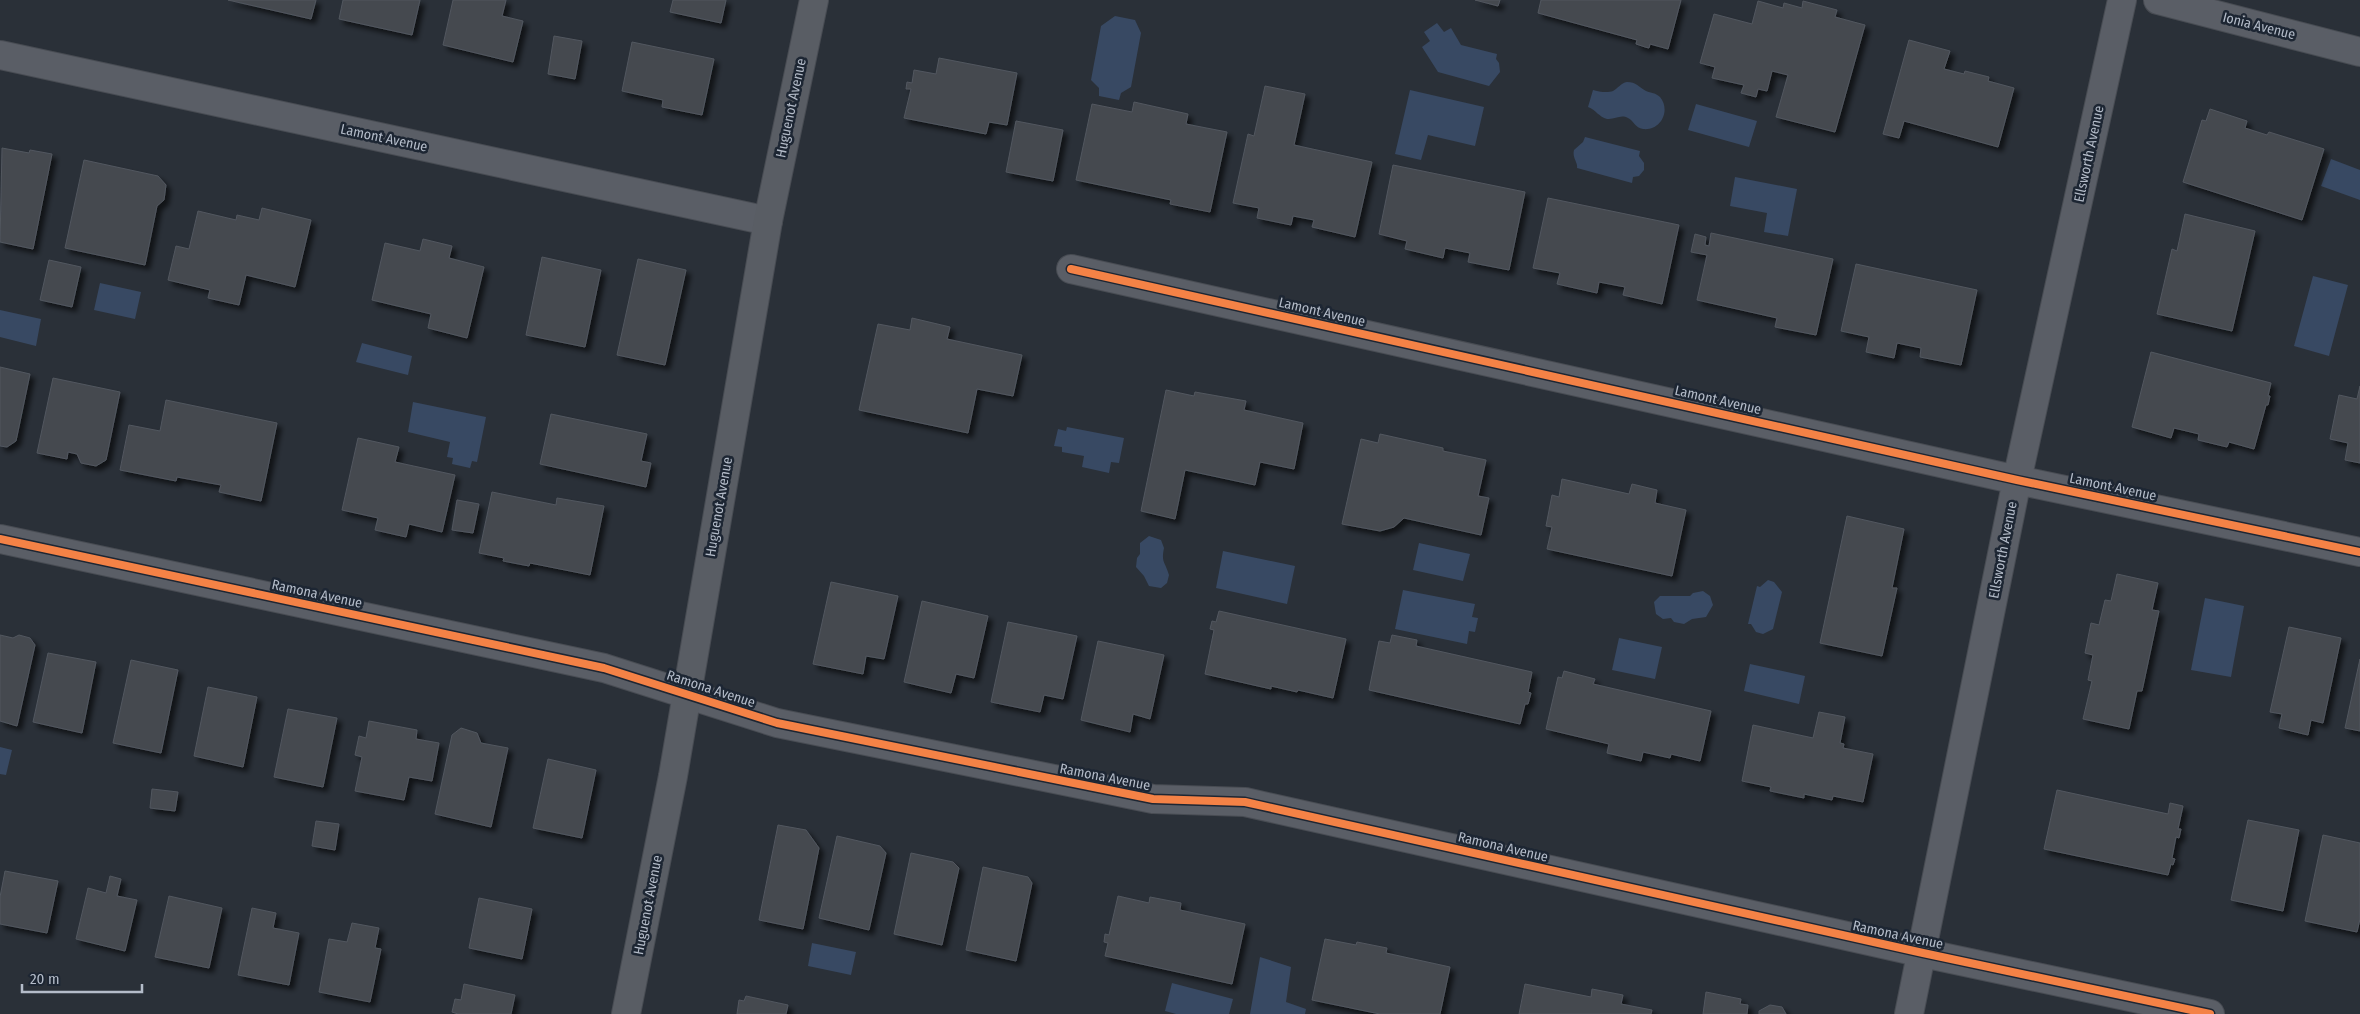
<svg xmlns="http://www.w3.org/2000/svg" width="2360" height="1014" font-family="'Fira Sans Condensed',sans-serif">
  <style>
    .water { fill: #384963 }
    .building { fill: #444950; stroke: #52575f; filter: url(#shadow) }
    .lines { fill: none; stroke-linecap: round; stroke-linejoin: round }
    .street-casing { stroke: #484c53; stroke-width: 30 }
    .secondary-casing { stroke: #484c53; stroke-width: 30 }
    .street { stroke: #5a5e66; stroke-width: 28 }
    .secondary { stroke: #595d64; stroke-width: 28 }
    .cycleway-casing { stroke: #1d2633; stroke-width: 11 }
    .cycleway { stroke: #f48246; stroke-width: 8 }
    .labels { text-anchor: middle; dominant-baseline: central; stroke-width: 5; stroke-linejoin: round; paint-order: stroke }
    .street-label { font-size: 14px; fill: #b4bcc9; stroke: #1d2633 }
  </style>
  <defs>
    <filter id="shadow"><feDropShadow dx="4.5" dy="4.5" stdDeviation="2.5" flood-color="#0009"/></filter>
  </defs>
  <rect width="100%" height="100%" fill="#2a3038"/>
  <!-- water -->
  <path class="water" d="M1115 16 1135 20 1141 33 1131 87 1121 93 1119 100 1099 96V88L1091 80 1101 26Z
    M1437 23 1444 32 1451 28 1461 45 1497 54 1496 59 1499 63 1500 72 1489 86 1438 72 1422 47 1430 41 1424 32Z
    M1627 82C1636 82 1639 87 1646 91 1651 93 1656 93 1660 97 1671 110 1661 131 1643 129 1635 128 1634 121 1628 118 1620 114 1615 120 1607 119 1599 117 1596 110 1588 107L1593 90C1599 92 1608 93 1613 91 1617 89 1621 83 1627 82Z
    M1410 90 1484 107 1475 146 1428 135 1421 160 1395 154Z
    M1696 104 1757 121 1749 147 1688 130Z
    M1585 137 1640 151 1639 156 1644 163V170L1639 176 1633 177 1632 183 1577 168C1578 162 1572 158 1574 150L1583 142Z
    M2331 159 2360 170V200L2321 186Z
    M1735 177 1797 189 1788 236 1764 232 1767 213 1730 206Z
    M2313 276 2348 285 2329 356 2294 346Z
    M100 283 141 292 135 319 94 310Z
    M0 310 41 319 36 346 0 337Z
    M362 343 412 356 408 375 356 362Z
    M413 402 486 417 477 462 472 461 470 468 452 464 453 458 447 457 450 442 408 432Z
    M1067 427 1124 438 1119 463 1111 462 1109 473 1082 467 1084 456 1062 452V447L1054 446 1058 429 1066 431Z
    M1149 536 1161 540 1164 548C1161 563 1165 561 1169 575L1167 583 1161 588 1149 586 1144 576 1136 567 1137 558 1140 554V543Z
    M1419 543 1470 554 1463 581 1413 570Z
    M1223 551 1295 566 1287 604 1216 588Z
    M1768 580 1774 582 1782 592 1773 629 1763 634 1756 632 1751 624H1748L1757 586 1760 587Z
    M1403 590 1475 604 1472 617 1478 618 1475 632 1469 631 1467 644 1395 629Z
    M1703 591 1710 596 1713 605 1706 617 1692 619 1684 624 1674 622 1671 618 1663 619 1656 614 1654 602 1660 596H1690L1693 593Z
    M2205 598 2244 606 2231 677 2191 670Z
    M1619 638 1662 647 1655 679 1612 670Z
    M1750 664 1805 676 1799 704 1744 691Z
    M0 747 12 750 6 775 0 774Z
    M812 943 856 952 851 975 808 966Z
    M1260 957 1291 967 1286 1002 1306 1009 1305 1014H1250Z
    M1172 983 1233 999 1229 1014H1176L1165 1011Z"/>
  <!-- building -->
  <path class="building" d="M228 0H316L311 19Z
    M343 0H420L412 35 339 19Z
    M453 0H506L502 16 523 21 513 62 443 45Z
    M673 0H726L721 23 670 12Z
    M1475 0H1500L1498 6Z
    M1541 0H1681L1668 49 1650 44 1649 48 1645 47 1636 44 1637 40 1538 13Z
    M1758 1 1783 8 1784 3 1802 8 1803 1 1837 10 1835 17 1865 25 1835 132 1776 117 1788 75 1772 71 1767 91 1758 89 1756 97 1741 93 1744 85 1712 78 1715 67 1700 63 1714 14 1752 24Z
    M554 36 582 41 575 79 548 74Z
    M1909 40 1950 51 1944 69 1964 74 1965 71 1989 77 1988 81 2014 88 1998 147 1904 121 1899 138 1883 134Z
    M632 42 714 59 702 115 662 107 663 100 622 91Z
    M939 58 1017 73 1007 125 989 122 986 134 904 118 911 89H906L907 82 912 83 914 70 936 74Z
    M1265 86 1305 94 1294 145 1372 162 1355 237 1312 227 1314 220 1293 216 1291 225 1257 218 1259 208 1233 203 1248 134 1254 136Z
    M1134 102 1188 114 1186 124 1227 132 1210 212 1170 204 1171 200 1076 180 1092 104 1132 112Z
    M2210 109 2247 121 2245 128 2267 135 2269 132 2324 149 2302 220 2183 182 2202 120 2206 121Z
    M1016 121 1063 130 1053 181 1006 172Z
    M2 148 29 153 30 150 52 154 33 249 0 242Z
    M84 160 158 176 166 185 164 200 157 206 145 265 65 248Z
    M1393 165 1525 192 1509 270 1468 262 1470 253 1445 248 1443 258 1405 249 1407 241 1379 234Z
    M1548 198 1679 225 1662 304 1623 295 1625 287 1599 282 1597 293 1557 284 1560 273 1533 268Z
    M262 208 311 220 295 287 246 275 239 305 208 298 210 290 168 280 176 246 189 249 198 211 236 220 237 215 259 220Z
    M2185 214 2255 231 2232 331 2157 314 2172 249 2177 251Z
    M1711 233 1833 259 1816 335 1775 327 1777 318 1697 300 1707 255 1691 252 1695 234 1706 237 1705 245 1709 246Z
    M423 239 452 246 449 258 484 267 467 338 428 328 431 314 372 300 385 243 420 251Z
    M542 257 601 270 585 347 526 335Z
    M638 259 686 270 665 365 617 355Z
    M49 260 81 267 72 307 40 300Z
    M1856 264 1977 290 1961 365 1920 357 1921 348 1897 343 1894 358 1866 352 1869 337 1841 331Z
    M912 318 950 327 947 339 1022 355 1013 396 977 389 968 433 859 410 878 324 910 330Z
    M2151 352 2271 383 2268 396H2270L2268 405H2266L2254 449 2229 442 2227 447 2198 440 2199 434 2174 428 2171 438 2132 427Z
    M0 367 30 374 16 441 7 447 0 446Z
    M53 378 120 392 106 460 96 466 81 463 77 454 68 452 67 459 37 453Z
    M2360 386V463L2345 460 2348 443 2330 439 2339 395 2357 399Z
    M1166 390 1194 396 1195 392 1246 401 1244 410 1303 423 1294 469 1260 462 1255 485 1185 470 1175 519 1141 511Z
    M166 400 277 423 261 501 219 492 221 485 177 477 176 481 120 470 129 425 160 431Z
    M551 414 647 434 641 461 651 463 646 487 540 464Z
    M1380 434 1443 448V451L1486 460 1478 496 1489 498 1481 535 1404 518 1394 527 1380 531 1342 524 1361 439 1378 443Z
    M358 438 399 447 395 462 455 475 442 532 409 524 406 537 375 530 378 518 342 510Z
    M1562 479 1629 494 1632 484 1657 490 1655 503 1686 510 1672 576 1547 549 1552 527 1546 526 1552 495 1559 497Z
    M492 492 556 505 557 498 604 506 590 575 530 563 529 566 503 561 504 558 479 553Z
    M457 500 479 504 473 533 452 530Z
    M1847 516 1904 529 1892 588H1897L1882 656 1820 643Z
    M2117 574 2158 583 2152 610 2159 611 2142 691H2137L2129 729 2083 719 2092 681 2088 680 2093 655 2085 653 2091 623 2099 625 2105 600 2111 601Z
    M831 582 898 596 884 659 866 656 863 674 813 664Z
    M922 601 988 616 974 678 956 674 951 693 904 682Z
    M1219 611 1346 639 1333 698 1298 690 1297 692 1271 686V689L1205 674 1214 630 1210 629 1212 621 1216 622Z
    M1008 622 1077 636 1063 699 1044 695 1040 712 991 702Z
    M2289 627 2341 638 2323 723 2311 720 2308 735 2279 728 2282 714 2270 712Z
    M0 635 13 638 19 635 30 638 35 645 17 726 0 721Z
    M1392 635 1417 640 1416 646 1532 672 1528 692 1531 693 1528 704H1525L1520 724 1369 690 1379 641 1390 643Z
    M1098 641 1164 655 1150 719 1133 714 1130 732 1081 720Z
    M48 653 96 662 82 733 33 722Z
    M2360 659V731L2345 728Z
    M131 660 178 670 161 753 113 743Z
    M1564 671 1595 679 1593 684 1711 711 1700 761 1671 754 1670 758 1643 752 1641 761 1607 753 1609 744 1546 729 1558 677 1562 678Z
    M208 687 257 697 243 767 194 756Z
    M288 709 337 718 323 787 274 777Z
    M1819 712 1845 717 1840 743 1844 744 1843 748 1873 754 1863 802 1833 796 1832 800 1804 794V798L1770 791 1771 787 1742 781 1753 725 1813 738Z
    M369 721 417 730 416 739 439 743 432 781 409 777 404 800 355 791 362 757 355 755 359 736 366 738Z
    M461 728 477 733 481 743 508 748 491 827 435 814 452 735Z
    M548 759 596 770 582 838 533 828Z
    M152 789 178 792 175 811 150 808Z
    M2057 790 2168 814 2170 803 2183 806 2178 829H2181L2179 838 2176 837 2172 858 2175 859 2173 865 2171 864 2168 875 2044 849Z
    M2248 820 2299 830 2283 911 2231 900Z
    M316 821 339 824 335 850 312 846Z
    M778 825 806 830 819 848 803 929 759 920Z
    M2323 835 2360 843V919L2357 932 2305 921Z
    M837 836 880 846 886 853 869 930 819 918Z
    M911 853 953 862 959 868 942 945 894 934Z
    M983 867 1028 877 1032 883 1016 961 966 950Z
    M5 871 58 881 47 933 0 924V897Z
    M110 876 121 879 117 896 137 900 125 951 76 939 88 888 106 893Z
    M169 896 222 908 209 968 155 957Z
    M1118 896 1149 903 1150 897 1181 903 1180 910 1245 924 1232 984 1105 956 1108 943 1104 942 1105 934 1109 935Z
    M479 898 532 909 522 959 469 948Z
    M252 908 276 913 273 928 299 933 289 985 238 975Z
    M352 923 379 928 375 948 381 949 370 1002 319 992 329 939 347 942Z
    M1325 939 1356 945 1357 942 1387 948 1386 953 1450 967 1440 1014H1380L1312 1000Z
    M464 984 515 995 511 1014H458L452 1012 455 999 461 1000Z
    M1525 984 1591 997 1592 989 1623 995 1621 1004 1652 1010 1651 1014H1519Z
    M1706 992 1741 999 1740 1004 1748 1005 1747 1014H1703Z
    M746 996 788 1005 786 1014H737L739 1000 744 1001Z
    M1770 1005 1782 1007 1786 1014H1759V1011Z"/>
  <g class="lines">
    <defs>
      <path id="street" d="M2158 0 2360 52
        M0 55 768 221
        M1071 269 2017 480 2360 552
        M0 539 604 668 777 723 1153 799 1245 802 1923 953 2210 1014
        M1909 1014 2017 480 2122 0"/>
      <path id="secondary" d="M626 1014 673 776 768 221 814 0"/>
    </defs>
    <!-- street casing -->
    <use href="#street" class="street-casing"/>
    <!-- secondary casing -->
    <use href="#secondary" class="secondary-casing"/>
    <!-- street -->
    <use href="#street" class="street"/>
    <!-- secondary -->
    <use href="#secondary" class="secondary"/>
    <defs>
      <path id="cycleway" d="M1071 269 2017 480 2360 552
        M0 539 604 668 777 723 1153 799 1245 802 1923 953 2210 1014"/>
    </defs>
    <!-- cycleway casing -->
    <use href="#cycleway" class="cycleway-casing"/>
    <!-- cycleway -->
    <use href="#cycleway" class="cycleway"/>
  </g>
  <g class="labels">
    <!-- street labels -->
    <g class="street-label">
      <text transform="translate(2259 26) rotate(14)">Ionia Avenue</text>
      <text transform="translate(791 108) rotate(-78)">Huguenot Avenue</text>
      <text transform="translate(384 138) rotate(12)">Lamont Avenue</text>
      <text transform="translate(2089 154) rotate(-78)">Ellsworth Avenue</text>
      <text transform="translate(1322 312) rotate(13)">Lamont Avenue</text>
      <text transform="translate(1718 400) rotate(13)">Lamont Avenue</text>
      <text transform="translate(2113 487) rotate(12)">Lamont Avenue</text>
      <text transform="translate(719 507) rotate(-80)">Huguenot Avenue</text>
      <text transform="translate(2003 550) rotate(-79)">Ellsworth Avenue</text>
      <text transform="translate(317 594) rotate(12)">Ramona Avenue</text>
      <text transform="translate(711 689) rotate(18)">Ramona Avenue</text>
      <text transform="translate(1105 777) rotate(11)">Ramona Avenue</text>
      <text transform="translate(1503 847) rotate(13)">Ramona Avenue</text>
      <text transform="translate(648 905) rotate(-79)">Huguenot Avenue</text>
      <text transform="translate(1898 935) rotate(12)">Ramona Avenue</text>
    </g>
  </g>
  <!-- scale -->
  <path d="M22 984v8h120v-8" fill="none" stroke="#b4bcc9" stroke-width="2.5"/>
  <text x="30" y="984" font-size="15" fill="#b4bcc9" stroke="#1d2633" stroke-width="4" paint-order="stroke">20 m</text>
</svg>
